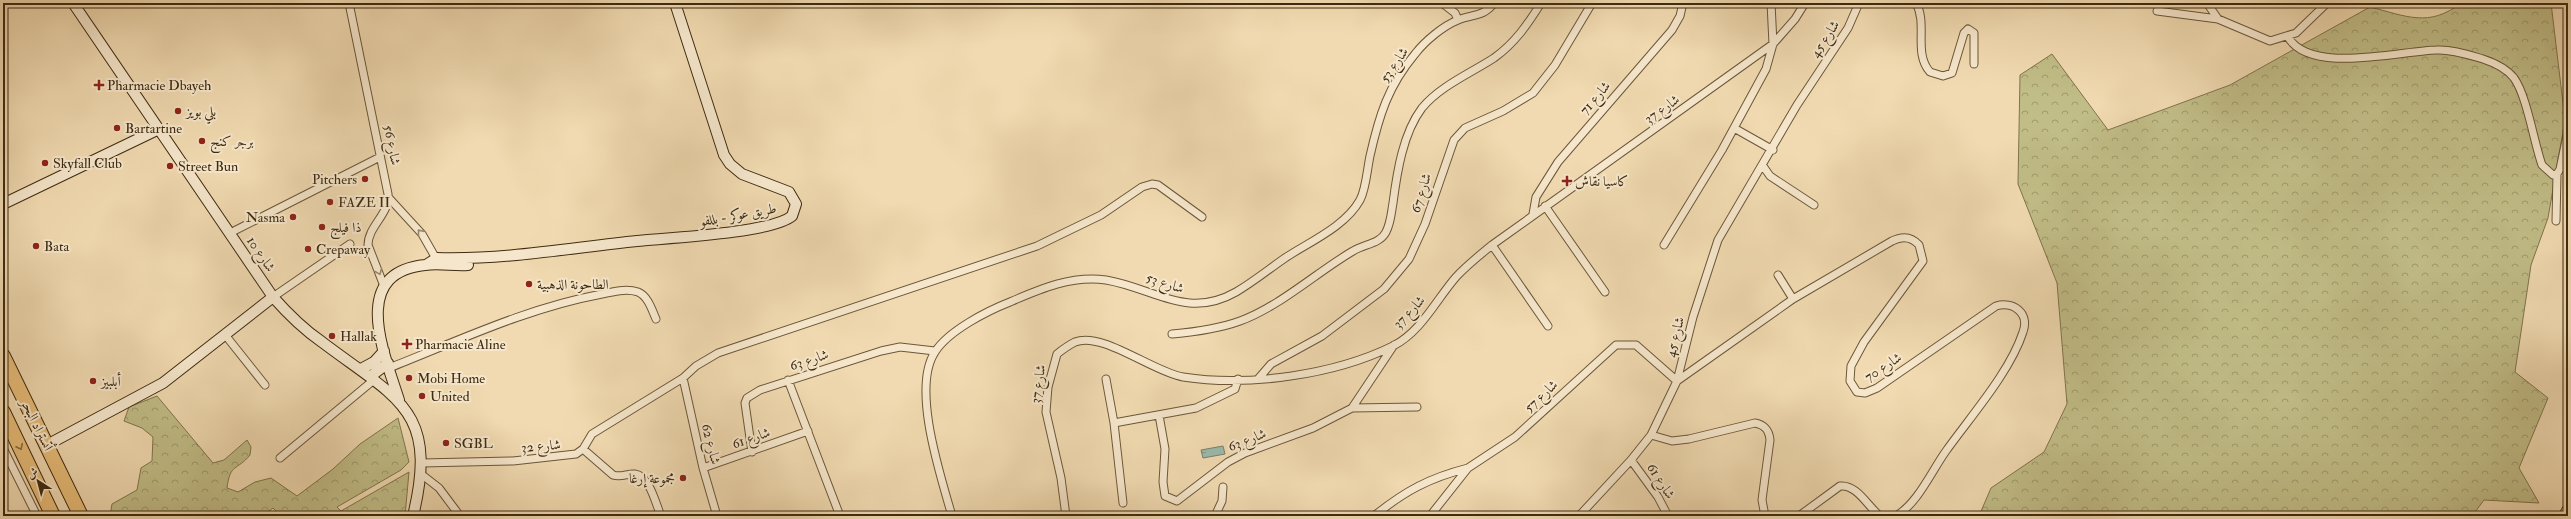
<svg xmlns="http://www.w3.org/2000/svg" width="2571" height="519" font-family="'IM FELL Double Pica',Amiri,serif">
  <style>
    .forest { fill: url(#forest-crowns); stroke: #80744c }
    .water { fill: url(#water-ripples); stroke: #76816f }
    .lines { fill: none; stroke-linecap: round; stroke-linejoin: round }
    .street-casing { stroke: #6b5739; stroke-width: 9 }
    .secondary-casing { stroke: #3e2b11; stroke-width: 12 }
    .highway-casing { stroke: #3e2b11; stroke-width: 16 }
    .street { stroke: #f6e7cc; stroke-width: 7 }
    .secondary { stroke: #f6e7cc; stroke-width: 10 }
    .highway { stroke: #e8bd78; stroke-width: 14 }
    .oneway { stroke: #9a896e }
    .oneway2 { stroke: #8a6d3f }
    .poi-dot { fill: #8f2418; stroke: #f6e7cc; stroke-width: 1.5 }
    .labels { text-anchor: middle; dominant-baseline: central; stroke-width: 4; stroke-linejoin: round; paint-order: stroke }
    .street-label { font-size: 14px; fill: #3e2b11; stroke: #f6e7cc }
    .poi-label { font-size: 14px; fill: #3e2b11; stroke: #f6e7cc; text-anchor: start }
  </style>
  <defs>
    <pattern id="forest-crowns" width="20" height="18" patternUnits="userSpaceOnUse"><rect width="20" height="18" fill="#c1bd87"/><path d="M2 6a3 3 0 1 1 6 0M12 15a3 3 0 1 1 6 0" fill="none" stroke="#9e9a6d"/></pattern>
    <pattern id="water-ripples" width="26" height="14" patternUnits="userSpaceOnUse"><rect width="26" height="14" fill="#9bbbad"/><path d="M2 4q2-2 4 0t4 0M15 11q2-2 4 0t4 0" fill="none" stroke="#80988b"/></pattern>
  </defs>
  <rect width="100%" height="100%" fill="#f1dab1"/>
  <filter id="stains"><feTurbulence type="fractalNoise" baseFrequency=".005" numOctaves="4"/><feColorMatrix values="0 0 0 0 .2 0 0 0 0 .09 0 0 0 0 .02 0 0 0 .5 -.17"/></filter>
  <radialGradient id="worn" r=".72"><stop offset=".6" stop-color="#630" stop-opacity="0"/><stop offset="1" stop-color="#630" stop-opacity=".3"/></radialGradient>
  <!-- forest -->
  <path class="forest" d="M2461 3H2551L2565 120 2548 218 2531 265 2515 372 2548 398 2519 468 2539 503 2484 500 2472 516H1979L1991 488 2044 452 2067 404 2057 283 2018 184 2020 75 2052 54 2108 130 2230 85 2370 7C2406 16 2429 28 2461 3Z
    M157 396 213 463 224 460 247 440 251 447 250 455C237 471 230 463 227 488L238 492 255 482 271 478 297 496 333 469 360 444 398 418 409 462 401 470 337 507 341 511 409 472 405 516H281L273 508 262 516H110L112 504 137 490 141 468 152 461 153 437 142 428 124 421 129 407Z"/>
  <!-- water -->
  <path class="water" d="M1223 446 1225 454 1203 458 1201 450Z"/>
  <g class="lines">
    <defs>
      <path id="street" d="M349 3 388 194C390 214 368 226 368 245L384 286
        M1442 3 1455 13 1458 20
        M1916 3C1928 24 1913 53 1930 72L1943 76 1952 73 1964 33 1968 29 1974 33V64
        M2207 3 2218 19
        M2157 11 2218 19 2270 41 2296 33 2327 3
        M2288 37C2310 75 2400 51 2436 50 2452 49 2469 55 2483 59 2495 63 2507 69 2514 78 2527 96 2534 143 2542 165L2553 175 2557 174 2560 169 2568 131
        M1734 128 1773 150
        M1763 166 1770 176 1814 205
        M389 198 422 234 438 262
        M1545 206 1605 292
        M1533 214 1536 197 1558 162 1672 30 1680 16 1683 3
        M2556 221 2557 174
        M230 233 380 157
        M1492 245 1548 326
        M1664 245 1722 150 1766 69 1773 44 1771 3
        M1778 275 1793 299
        M273 297 350 244
        M1172 334C1195 332 1218 329 1240 321 1279 307 1317 272 1353 251 1364 244 1380 244 1386 232 1391 222 1391 214 1393 203 1397 172 1403 133 1422 108 1440 86 1471 73 1494 58 1515 43 1528 24 1541 3
        M226 336 265 385
        M389 368C460 340 527 308 602 294 613 292 626 288 638 292 648 296 652 310 656 319
        M683 378 703 468 717 516
        M1106 379 1114 423 1123 503
        M1258 379 1271 364 1322 336 1384 289 1409 259 1425 224 1454 140 1465 128 1503 111 1533 93 1555 65 1592 3
        M788 380 840 516
        M1352 408 1417 407
        M1159 415 1165 449 1163 482 1165 496 1177 501 1228 462 1245 453 1313 428 1352 408 1394 345
        M1114 423 1196 408 1235 389 1238 379
        M1651 435 1672 441 1689 439 1755 423C1765 425 1769 430 1770 440L1762 500 1765 516
        M3 448 37 516
        M583 449 613 475C621 478 628 473 635 474 650 476 656 505 661 516
        M752 452 745 403 747 398 760 390 881 351 900 347 935 351
        M280 458 375 379
        M1631 460 1658 497 1668 516
        M422 463 513 461 576 454 583 449 592 434 683 378 696 366 718 353 1037 246 1101 215 1142 187 1152 184 1158 185 1202 217
        M703 468 808 431
        M421 474 439 488 457 512 456 516
        M952 516C941 477 911 388 935 352 948 331 987 311 1010 302 1040 289 1072 275 1106 280 1154 288 1187 320 1236 292 1253 282 1269 269 1285 258 1309 242 1345 227 1360 200 1366 189 1367 170 1370 156 1379 116 1388 86 1415 54 1425 41 1443 26 1458 20 1472 14 1484 17 1494 3
        M1066 516 1061 478 1046 412 1048 387 1057 354C1062 350 1069 345 1075 342 1102 331 1153 372 1183 377 1248 387 1334 375 1393 346 1421 332 1436 300 1456 277 1467 265 1480 255 1492 245L1773 44 1795 19 1805 3
        M1215 516 1222 501 1223 487
        M1374 516C1405 491 1429 478 1468 468
        M1430 516 1468 468 1515 437 1616 345H1636L1677 381 1793 299 1892 241C1902 236 1911 236 1919 245L1923 261 1864 342 1851 366 1850 381 1857 392 1865 393 1877 388 1996 306C2013 301 2030 313 2023 332 2010 372 1971 416 1946 451 1931 472 1918 503 1896 516
        M1579 516 1631 460 1651 435 1677 381 1693 317 1718 240 1797 105 1848 28 1859 3
        M1799 516 1840 486C1857 484 1868 507 1880 516"/>
      <path id="secondary" d="M73 3 273 297C288 314 303 329 322 342 397 399 439 409 413 516
        M3 204 159 129
        M426 265 437 258C504 260 570 248 637 241 667 238 772 233 792 216L796 204 789 192 742 174 730 164 724 155 675 3
        M361 369 374 362 384 351
        M371 376 388 363
        M399 400C385 355 348 273 425 265 439 263 454 266 468 265
        M47 445 163 383 273 297
        M2564 516 2568 509"/>
      <path id="highway" d="M3 356 81 516
        M3 412 53 516"/>
    </defs>
    <!-- street casing -->
    <use href="#street" class="street-casing"/>
    <!-- secondary casing -->
    <use href="#secondary" class="secondary-casing"/>
    <!-- highway casing -->
    <use href="#highway" class="highway-casing"/>
    <!-- street -->
    <use href="#street" class="street"/>
    <!-- secondary -->
    <use href="#secondary" class="secondary"/>
    <!-- highway -->
    <use href="#highway" class="highway"/>
  </g>
  <!-- one-way arrows -->
  <defs><path id="oneway-chevron" d="M-2-3.5L2.5 0L-2 3.5" fill="none" stroke-width="1.6" stroke-linecap="round" stroke-linejoin="round"/></defs>
  <g class="oneway">
    <use href="#oneway-chevron" transform="translate(420 232) rotate(-129)"/>
    <use href="#oneway-chevron" transform="translate(379 272) rotate(68)"/>
  </g>
  <use class="oneway2" href="#oneway-chevron" transform="translate(20 447) rotate(64)"/>
  <!-- markers -->
  <g class="poi-dot">
    <path d="M97 79h4v4h4v4h-4v4h-4v-4h-4v-4h4z"/>
    <circle cx="178" cy="111" r="4"/>
    <circle cx="117" cy="128" r="4"/>
    <circle cx="202" cy="141" r="4"/>
    <circle cx="45" cy="163" r="4"/>
    <circle cx="170" cy="166" r="4"/>
    <circle cx="365" cy="179" r="4"/>
    <path d="M1565 175h4v4h4v4h-4v4h-4v-4h-4v-4h4z"/>
    <circle cx="330" cy="202" r="4"/>
    <circle cx="293" cy="217" r="4"/>
    <circle cx="322" cy="227" r="4"/>
    <circle cx="36" cy="246" r="4"/>
    <circle cx="308" cy="249" r="4"/>
    <circle cx="529" cy="284" r="4"/>
    <circle cx="332" cy="336" r="4"/>
    <path d="M405 338h4v4h4v4h-4v4h-4v-4h-4v-4h4z"/>
    <circle cx="409" cy="378" r="4"/>
    <circle cx="93" cy="381" r="4"/>
    <circle cx="422" cy="396" r="4"/>
    <circle cx="446" cy="443" r="4"/>
    <circle cx="683" cy="478" r="4"/>
  </g>
  <g class="labels">
    <!-- street labels -->
    <g class="street-label">
      <text transform="translate(1825 39) rotate(-57)">شارع 45</text>
      <text transform="translate(1394 65) rotate(-56)">شارع 53</text>
      <text transform="translate(1595 98) rotate(-49)">شارع 71</text>
      <text transform="translate(1662 109) rotate(-35)">شارع 37</text>
      <text transform="translate(392 145) rotate(79)">شارع 56</text>
      <text transform="translate(1421 193) rotate(-73)">شارع 67</text>
      <text transform="translate(738 215) rotate(-10)">طريق عوكر - بللفو</text>
      <text transform="translate(261 254) rotate(56)">شارع 10</text>
      <text transform="translate(1165 283) rotate(18)">شارع 53</text>
      <text transform="translate(1409 312) rotate(-46)">شارع 37</text>
      <text transform="translate(1675 337) rotate(-76)">شارع 45</text>
      <text transform="translate(809 360) rotate(-18)">شارع 63</text>
      <text transform="translate(1883 367) rotate(-33)">شارع 70</text>
      <text transform="translate(1038 384) rotate(-81)">شارع 37</text>
      <text transform="translate(1541 396) rotate(-43)">شارع 57</text>
      <text transform="translate(37 425) rotate(64)">أتستراد البحر</text>
      <text transform="translate(751 438) rotate(-19)">شارع 61</text>
      <text transform="translate(1247 440) rotate(-22)">شارع 63</text>
      <text transform="translate(711 444) rotate(76)">شارع 62</text>
      <text transform="translate(541 446) rotate(-5)">شارع 32</text>
      <text transform="translate(1661 481) rotate(57)">شارع 61</text>
    </g>
    <!-- poi labels -->
    <g class="poi-label">
      <text x="107" y="85">Pharmacie Dbayeh</text>
      <text x="186" y="111">بلي بويز</text>
      <text x="125" y="128">Bartartine</text>
      <text x="210" y="141">برجر كنج</text>
      <text x="53" y="163">Skyfall Club</text>
      <text x="178" y="166">Street Bun</text>
      <text x="357" y="179" text-anchor="end">Pitchers</text>
      <text x="1575" y="181">كاسيا نقاش</text>
      <text x="338" y="202">FAZE II</text>
      <text x="285" y="217" text-anchor="end">Nasma</text>
      <text x="330" y="227">ذا فيلج</text>
      <text x="44" y="246">Bata</text>
      <text x="316" y="249">Crepaway</text>
      <text x="537" y="284">الطاحونة الذهبية</text>
      <text x="340" y="336">Hallak</text>
      <text x="415" y="344">Pharmacie Aline</text>
      <text x="417" y="378">Mobi Home</text>
      <text x="101" y="381">أبلبيز</text>
      <text x="430" y="396">United</text>
      <text x="454" y="443">SGBL</text>
      <text x="675" y="478" text-anchor="end">مجموعة إرغا</text>
    </g>
  </g>
  <!-- margin -->
  <rect width="2571" height="519" fill="none" stroke="#f1dab1" stroke-width="16"/>
  <rect x="4" y="4" width="2563" height="511" fill="none" stroke="#3e2b11" stroke-width="2"/>
  <rect x="8" y="8" width="2555" height="503" fill="none" stroke="#3e2b11"/>
  <!-- north arrow -->
  <g transform="translate(38 481) rotate(324)" stroke="#f6e7cc" stroke-width="3" paint-order="stroke">
  <path d="M0-3L7 15L0 10L-7 15Z" fill="#3e2b11"/>
  <text y="-6" font-size="11" font-weight="bold" text-anchor="middle" fill="#3e2b11">ش</text>
  </g>
  <rect width="100%" height="100%" filter="url(#stains)"/>
  <rect width="100%" height="100%" fill="url(#worn)"/>
</svg>
